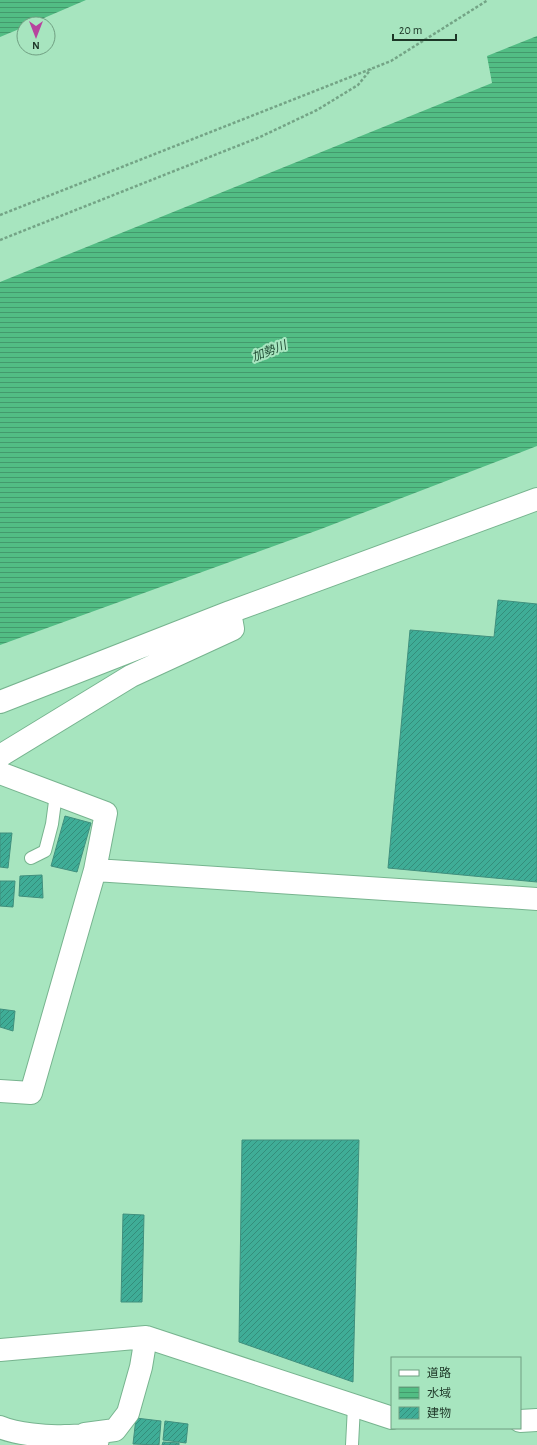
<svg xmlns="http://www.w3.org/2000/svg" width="537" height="1445" font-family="'Alegreya Sans','Noto Sans JP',sans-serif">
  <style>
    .water { fill: url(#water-rules) }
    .building { fill: url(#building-hatch); stroke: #40907e }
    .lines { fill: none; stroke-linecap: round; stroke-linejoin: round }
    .lane-casing { stroke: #77b48f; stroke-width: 14 }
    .street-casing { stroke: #77b48f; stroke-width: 24 }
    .path { stroke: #74a486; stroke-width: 2.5; stroke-dasharray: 3 2; stroke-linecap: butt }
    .lane { stroke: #fff; stroke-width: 12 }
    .street { stroke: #fff; stroke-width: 22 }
    .labels { text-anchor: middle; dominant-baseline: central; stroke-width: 4; stroke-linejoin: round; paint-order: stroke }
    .water-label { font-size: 12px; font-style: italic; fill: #204c34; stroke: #a7e5bf }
  </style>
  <defs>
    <pattern id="water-rules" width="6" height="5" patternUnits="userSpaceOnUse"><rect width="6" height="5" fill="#52bd84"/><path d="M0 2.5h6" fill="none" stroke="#439a6c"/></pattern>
    <pattern id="building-hatch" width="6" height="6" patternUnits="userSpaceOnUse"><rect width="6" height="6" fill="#3fad97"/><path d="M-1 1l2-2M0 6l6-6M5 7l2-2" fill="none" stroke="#348e7b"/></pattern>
  </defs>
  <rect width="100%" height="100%" fill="#a7e5bf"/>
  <!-- water -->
  <path class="water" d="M0 0H86L30 24H24V27L0 37Z
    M537 36V446L321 529 0 645V282L492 83 487 56Z"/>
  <!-- building -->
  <path class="building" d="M498 600 537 604V882L388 868 410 630 494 637Z
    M65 816 91 823 77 872 51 866Z
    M0 833H12L8 868 0 867Z
    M42 875 43 898 19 896 20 876Z
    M0 881H15L13 907 0 906Z
    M0 1009 15 1011 13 1031 0 1027Z
    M242 1140H359L353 1382 239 1342Z
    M123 1214 144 1215 142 1302H121Z
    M136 1418 161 1421 159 1445 133 1444Z
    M165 1421 188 1424 186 1443 163 1440Z
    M163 1442 179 1443V1445H162Z"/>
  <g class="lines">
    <defs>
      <path id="lane" d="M31 858 45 851 52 824 56 794
        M352 1445 354 1406"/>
      <path id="street" d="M0 702 230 612
        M0 756 131 676 233 629 230 612 537 499
        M0 773 106 813 95 870 31 1093 0 1091
        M95 870 537 899
        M0 1350 146 1337 392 1418
        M520 1421 537 1420
        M0 1427C16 1434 47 1437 65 1436 80 1436 85 1433 98 1440
        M85 1434 115 1430 128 1413 141 1367 146 1337"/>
    </defs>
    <!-- lane casing -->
    <use href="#lane" class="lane-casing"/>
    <!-- street casing -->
    <use href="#street" class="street-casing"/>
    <!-- path -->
    <path class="path" d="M0 215 391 61 488 0
      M0 240 260 137 317 110 358 85 371 69"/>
    <!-- lane -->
    <use href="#lane" class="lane"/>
    <!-- street -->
    <use href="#street" class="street"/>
  </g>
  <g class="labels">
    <!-- water labels -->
    <g class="water-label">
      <text transform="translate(269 351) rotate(-21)">加勢川</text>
    </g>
  </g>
  <!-- legend -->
  <rect x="391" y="1357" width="130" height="72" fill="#a7e5bf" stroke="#709f82"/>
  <rect x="399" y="1370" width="20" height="6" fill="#ffffff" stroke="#709f82"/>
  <text x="427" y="1377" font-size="12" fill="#1d3627">道路</text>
  <rect x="399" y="1387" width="20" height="12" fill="url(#water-rules)" stroke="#709f82"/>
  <text x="427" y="1397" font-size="12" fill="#1d3627">水域</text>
  <rect x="399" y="1407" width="20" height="12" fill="url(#building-hatch)" stroke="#709f82"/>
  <text x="427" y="1417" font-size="12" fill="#1d3627">建物</text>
  <!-- north arrow -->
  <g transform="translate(36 36) rotate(180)"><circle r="19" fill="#a7e5bf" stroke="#709f82"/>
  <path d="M0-3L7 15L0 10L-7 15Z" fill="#b7449e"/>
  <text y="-6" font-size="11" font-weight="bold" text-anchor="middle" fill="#1d3627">N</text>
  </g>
  <!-- scale -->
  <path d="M393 34v6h63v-6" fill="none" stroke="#1d3627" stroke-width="2"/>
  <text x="399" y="34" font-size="12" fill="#1d3627" stroke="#a7e5bf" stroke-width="3" paint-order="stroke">20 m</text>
</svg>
